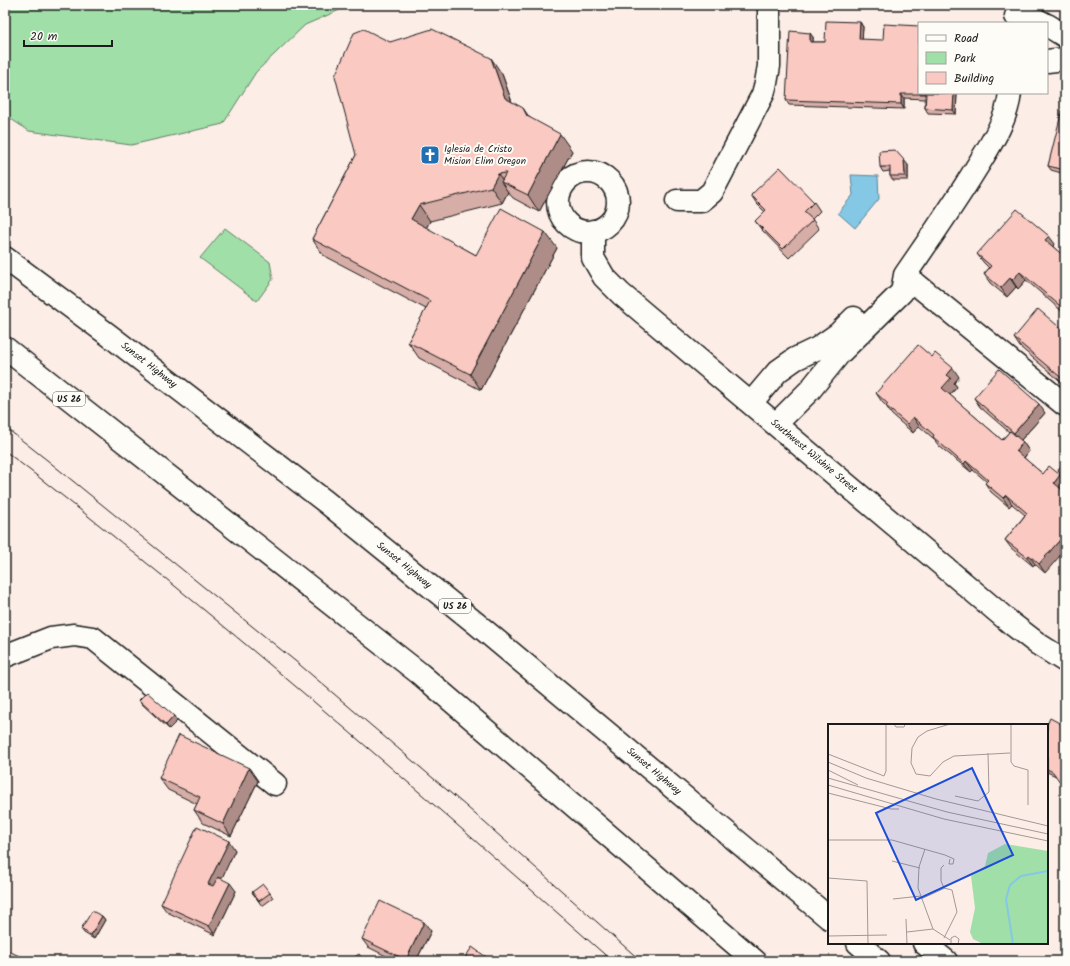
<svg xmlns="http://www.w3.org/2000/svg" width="1070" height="966" font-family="Kalam,sans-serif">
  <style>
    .green { fill: #a1dfa8; stroke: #5e7e62 }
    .water { fill: #84c8e5; stroke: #5a8395 }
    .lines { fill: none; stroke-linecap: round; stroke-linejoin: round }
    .minor-casing { stroke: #1c1c1c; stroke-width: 25 }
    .highway-casing { stroke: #1c1c1c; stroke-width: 25 }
    .minor { stroke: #fdfcf7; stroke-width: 22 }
    .highway { stroke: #fdfcf7; stroke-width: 22 }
    .tram { stroke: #1c1c1c; stroke-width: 1 }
    .wall { fill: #d6ada7; stroke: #1c1c1c }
    .shaded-wall { fill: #ae8d88; stroke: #1c1c1c }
    .building { fill: #f9c9c2; stroke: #1c1c1c }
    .labels { text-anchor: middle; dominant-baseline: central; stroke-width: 4; stroke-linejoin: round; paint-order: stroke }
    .shield { fill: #fdfcf7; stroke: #605f5e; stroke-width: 1 }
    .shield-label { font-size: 9px; font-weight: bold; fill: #1c1c1c }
    .poi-label { font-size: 10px; fill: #1c1c1c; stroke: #fdfcf7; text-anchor: start }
    .street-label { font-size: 10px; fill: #1c1c1c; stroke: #fdfcf7 }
    .inset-river { fill: none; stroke: #84c8e5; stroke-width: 2 }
    .inset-road { fill: none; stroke: #a29996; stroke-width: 1 }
    .view { fill: #1d4ed8; fill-opacity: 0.15; stroke: #1d4ed8; stroke-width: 2 }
    .inset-edge { fill: none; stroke: #1c1c1c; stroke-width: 2 }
  </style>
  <rect width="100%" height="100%" fill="#fcede7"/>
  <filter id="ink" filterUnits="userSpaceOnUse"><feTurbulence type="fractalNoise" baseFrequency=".025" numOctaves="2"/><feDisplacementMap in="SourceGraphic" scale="8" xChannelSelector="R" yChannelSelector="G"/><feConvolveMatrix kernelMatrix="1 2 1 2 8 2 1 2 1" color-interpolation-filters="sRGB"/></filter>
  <g filter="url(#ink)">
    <!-- green -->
    <path class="green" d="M5 5H351L305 25 256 72 223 124 131 145 29 131 5 115Z
      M225 228 270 262 273 279 257 301 200 258Z"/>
    <!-- water -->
    <path class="water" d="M851 175 878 176 879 199 855 228 838 213 853 195Z"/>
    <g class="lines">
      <defs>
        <path id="minor" d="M1016 16 1037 20 1043 23
          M1047 25 1065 36
          M1047 61 1065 59
          M558 202a30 30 0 1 1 60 0a30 30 0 1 1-60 0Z
          M677 201H701L712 192 763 94 766 83 769 66V5
          M593 231V258L604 277 621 294 1012 624 1038 644 1065 661
          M905 275 1065 405
          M751 403 778 371 795 359 818 348 838 334 854 318
          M776 424 810 390 839 354 902 292 905 275C929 240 953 206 975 170 989 147 1007 121 1010 93
          M5 656 51 638 74 635 93 638 275 784"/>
        <path id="highway" d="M5 258 110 336 326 502 478 625 829 918
          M5 348 419 673 755 961
          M858 943 879 961
          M924 943 946 961"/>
      </defs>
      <!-- minor casing -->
      <use href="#minor" class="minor-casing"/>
      <!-- highway casing -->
      <use href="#highway" class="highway-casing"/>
      <!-- minor -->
      <use href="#minor" class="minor"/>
      <!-- highway -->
      <use href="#highway" class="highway"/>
      <!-- tram -->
      <path class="tram" d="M5 427 47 460 300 665 467 807 641 961
        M5 451C214 612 414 786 612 961"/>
    </g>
    <!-- wall -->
    <path class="wall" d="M860 22 863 27 862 39 919 93H957L956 114 928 113 925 108V99L904 98V109L789 105 786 100 813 37V42H825Z
      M390 42 502 74 512 102 530 118 572 151 539 212 513 198 508 192 502 203 430 221 426 228 476 255 557 248 481 390 419 358 408 342 426 309 323 255 312 239 356 155Z
      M1065 107V174L1051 170 1048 166Z
      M908 165V180H893L890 176V171L883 172 880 167Z
      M751 195 814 202 820 211 812 219 819 229 789 258 761 229 755 221 765 212 757 204Z
      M1055 244 1053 247 1065 257V314L1026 280 1018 289 1016 287 1007 297 990 283 984 274 989 268 984 263 977 254Z
      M1065 332V385L1020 347 1014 338Z
      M932 357 959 377 954 383 957 387 950 395 1002 440 1009 432 980 407 974 398 1045 413 1021 440 1029 451 1024 458 1043 474 1065 486 1062 489 1045 573 1035 564 1033 566 1011 548 1005 540 1025 515 1012 504 1009 507 991 492 985 483 987 482 973 470 971 472 939 446 933 438 919 426 913 433 892 415 886 406 882 402 876 393Z
      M1065 461V478L1061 474 1058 470Z
      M139 700 177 721 169 729 142 704Z
      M1047 725 1056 776 1047 772Z
      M249 768 258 781 231 836 203 823 194 810 197 804 168 790 159 778Z
      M235 850 221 879 236 891 215 935 167 912 161 904Z
      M252 892 270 893 273 898 262 906Z
      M102 916 105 920 94 939 84 933 81 929Z
      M431 931 416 961H396L368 947 362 939Z"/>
    <!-- shaded-wall -->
    <path class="shaded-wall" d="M860 22 863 27 862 43 859 39Z
      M810 33 813 37V46L810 42Z
      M491 58 502 74 516 114 505 98Z
      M954 93H957L956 114 953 110Z
      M901 94 904 98V109L901 104Z
      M523 108 534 124 527 116Z
      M560 134 572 151 539 212 528 195Z
      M904 160 908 165V180L905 176Z
      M498 174 505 183 501 182 508 192 502 203 491 187Z
      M419 205 430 221 422 236 411 219Z
      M545 232 557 248 481 390 470 374Z
      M1049 236 1055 244 1051 249 1045 240Z
      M1020 272 1026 280 1018 289 1012 280Z
      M1010 278 1016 287 1007 297 1001 288Z
      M953 368 959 377 954 383 957 387 948 397 942 388 947 375Z
      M1039 404 1045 413 1020 441 1014 433Z
      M913 417 919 426 913 433 907 424Z
      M1023 442 1029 451 1022 460 1016 451Z
      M966 461 973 470 971 472 964 464Z
      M1060 475 1065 482V486L1060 492 1054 483Z
      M1006 495 1012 504 1009 507 1003 498Z
      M1065 496V509L1060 502Z
      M1065 534V550L1045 573 1039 564Z
      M1029 555 1035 564 1033 566 1027 557Z
      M174 716 177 721 169 729 166 725Z
      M249 768 258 781 231 836 223 824Z
      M229 841 235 850 215 893 208 884Z
      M230 883 236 891 215 935 209 926Z
      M102 916 105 920 94 939 91 935Z
      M424 922 431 931 416 961H407L406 960Z"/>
    <!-- building -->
    <path class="building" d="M826 21 860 22 859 39 883 40 884 24 919 26V93H954L953 110 925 108 926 94H901V104L786 100 790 31 810 33V42H825Z
      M364 29 390 42 432 29 491 58 505 98 523 108 527 116 560 134 528 195 501 182 506 173 498 174 491 187 419 205 411 219 476 255 501 208 545 232 470 374 408 342 430 301 312 239 356 155 335 76 354 33Z
      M1063 106 1065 107V170L1048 166Z
      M895 150 904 160 905 176H890V167H880L879 151Z
      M780 167 814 202 804 212 813 220 783 249 755 221 766 210 751 195Z
      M1017 209 1049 236 1045 240 1065 257V310L1020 272 1012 280 1010 278 1001 288 984 274 991 266 977 254Z
      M1038 309 1065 332V381L1014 338Z
      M918 345 932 357 935 353 953 368 947 375 951 378 942 388 1002 440 1010 431 1023 442 1016 451 1043 474 1049 466 1060 475 1054 483 1065 492V496L1060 502 1065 506V534L1039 564 1029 555 1027 557 1005 540 1027 513 1006 495 1003 498 985 483 988 480 966 461 964 464 933 437 934 435 913 417 907 424 886 406 888 404 876 393Z
      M999 369 1039 404 1014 433 974 398Z
      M1065 461V476L1058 470Z
      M147 692 174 716 166 725 139 700Z
      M1050 718 1065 726V789L1053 772 1047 769V725Z
      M179 735 249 768 223 824 194 810 200 797 159 778Z
      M197 826 229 841 208 884 213 886 218 877 230 883 209 926 161 904Z
      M263 884 270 893 259 901 252 892Z
      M380 901 424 922 406 960 362 939Z
      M92 911 102 916 91 935 81 929Z
      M472 947 492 961H463Z
      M5 949 29 961H5Z
      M359 954 364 961H349Z"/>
  </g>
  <!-- icons -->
  <defs>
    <symbol id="church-square" viewBox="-11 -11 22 22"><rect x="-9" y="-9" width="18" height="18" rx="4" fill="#1f6fb2" stroke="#fdfcf7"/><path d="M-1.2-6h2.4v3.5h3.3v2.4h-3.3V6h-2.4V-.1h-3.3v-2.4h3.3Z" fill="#fff"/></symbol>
  </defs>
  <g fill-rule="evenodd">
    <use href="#church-square" x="419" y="144" width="22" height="22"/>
  </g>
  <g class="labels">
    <!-- shield labels -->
    <g class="shield">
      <rect x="53" y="392" width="32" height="14" rx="3"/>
      <rect x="439" y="599" width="32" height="14" rx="3"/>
    </g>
    <g class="shield-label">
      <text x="69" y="399">US 26</text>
      <text x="455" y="606">US 26</text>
    </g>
    <!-- poi labels -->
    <g class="poi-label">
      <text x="444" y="149">Iglesia de Cristo<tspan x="444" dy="12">Mision Elim Oregon</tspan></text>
    </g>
    <!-- street labels -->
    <g class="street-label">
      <text transform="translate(149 365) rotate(38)">Sunset Highway</text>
      <text transform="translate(814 456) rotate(40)">Southwest Wilshire Street</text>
      <text transform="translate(404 565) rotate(39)">Sunset Highway</text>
      <text transform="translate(654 771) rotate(40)">Sunset Highway</text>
    </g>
  </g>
  <!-- overview -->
  <g transform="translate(828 724)">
    <rect width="220" height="220" fill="#fcede7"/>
    <path d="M177 120 220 127V220H155L145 215 142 208 147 184 143 152 157 142 160 129Z" fill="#a1dfa8"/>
    <path class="inset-river" d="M185 220 178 175 182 161 193 152 220 147"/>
    <path class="inset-road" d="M66 0 68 3H76L77 0M122 0 99 7 90 13 84 24 83 39 88 50 102 52 115 38 126 32 182 29M183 0V38L186 42 200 46V81M0 30 56 52 58 47V0M0 38 38 54 108 75 220 102M0 46 30 61M0 54 119 88 220 110M0 61 116 95 220 117M0 69 63 85H71M127 72 150 77 161 68 160 29M0 116H64L117 131 126 135 125 140H121L122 135M97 125 91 143 90 164 105 205 122 216M64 137 92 144M116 141 113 144V157L116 164 124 166 129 188 116 214M0 154 39 157 40 220M65 175 93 172M93 175 117 164M78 195 79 220M79 208 105 205M0 212 59 211M123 220V214L127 212 131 215 130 220"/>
    <path class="view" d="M144 44 185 131 88 176 48 89Z"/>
    <rect width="220" height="220" class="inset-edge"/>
  </g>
  <!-- margin -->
  <rect width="1070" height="966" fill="none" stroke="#fdfcf7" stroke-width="20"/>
  <rect x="10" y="10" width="1050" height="946" fill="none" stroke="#1c1c1c" stroke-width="1.5" filter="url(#ink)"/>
  <!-- legend -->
  <rect x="918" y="22" width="130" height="72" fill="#fdfcf7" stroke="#a3a29f"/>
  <rect x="926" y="35" width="20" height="6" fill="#fdfcf7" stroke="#a3a29f"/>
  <text x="954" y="42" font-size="12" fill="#1c1c1c">Road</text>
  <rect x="926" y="52" width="20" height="12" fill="#a1dfa8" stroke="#a3a29f"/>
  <text x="954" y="62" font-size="12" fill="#1c1c1c">Park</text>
  <rect x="926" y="72" width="20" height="12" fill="#f9c9c2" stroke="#a3a29f"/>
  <text x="954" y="82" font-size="12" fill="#1c1c1c">Building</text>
  <!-- scale -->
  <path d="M24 40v6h88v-6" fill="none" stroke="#1c1c1c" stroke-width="2"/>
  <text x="30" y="40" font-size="12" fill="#1c1c1c" stroke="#fdfcf7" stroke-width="3" paint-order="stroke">20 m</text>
</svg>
